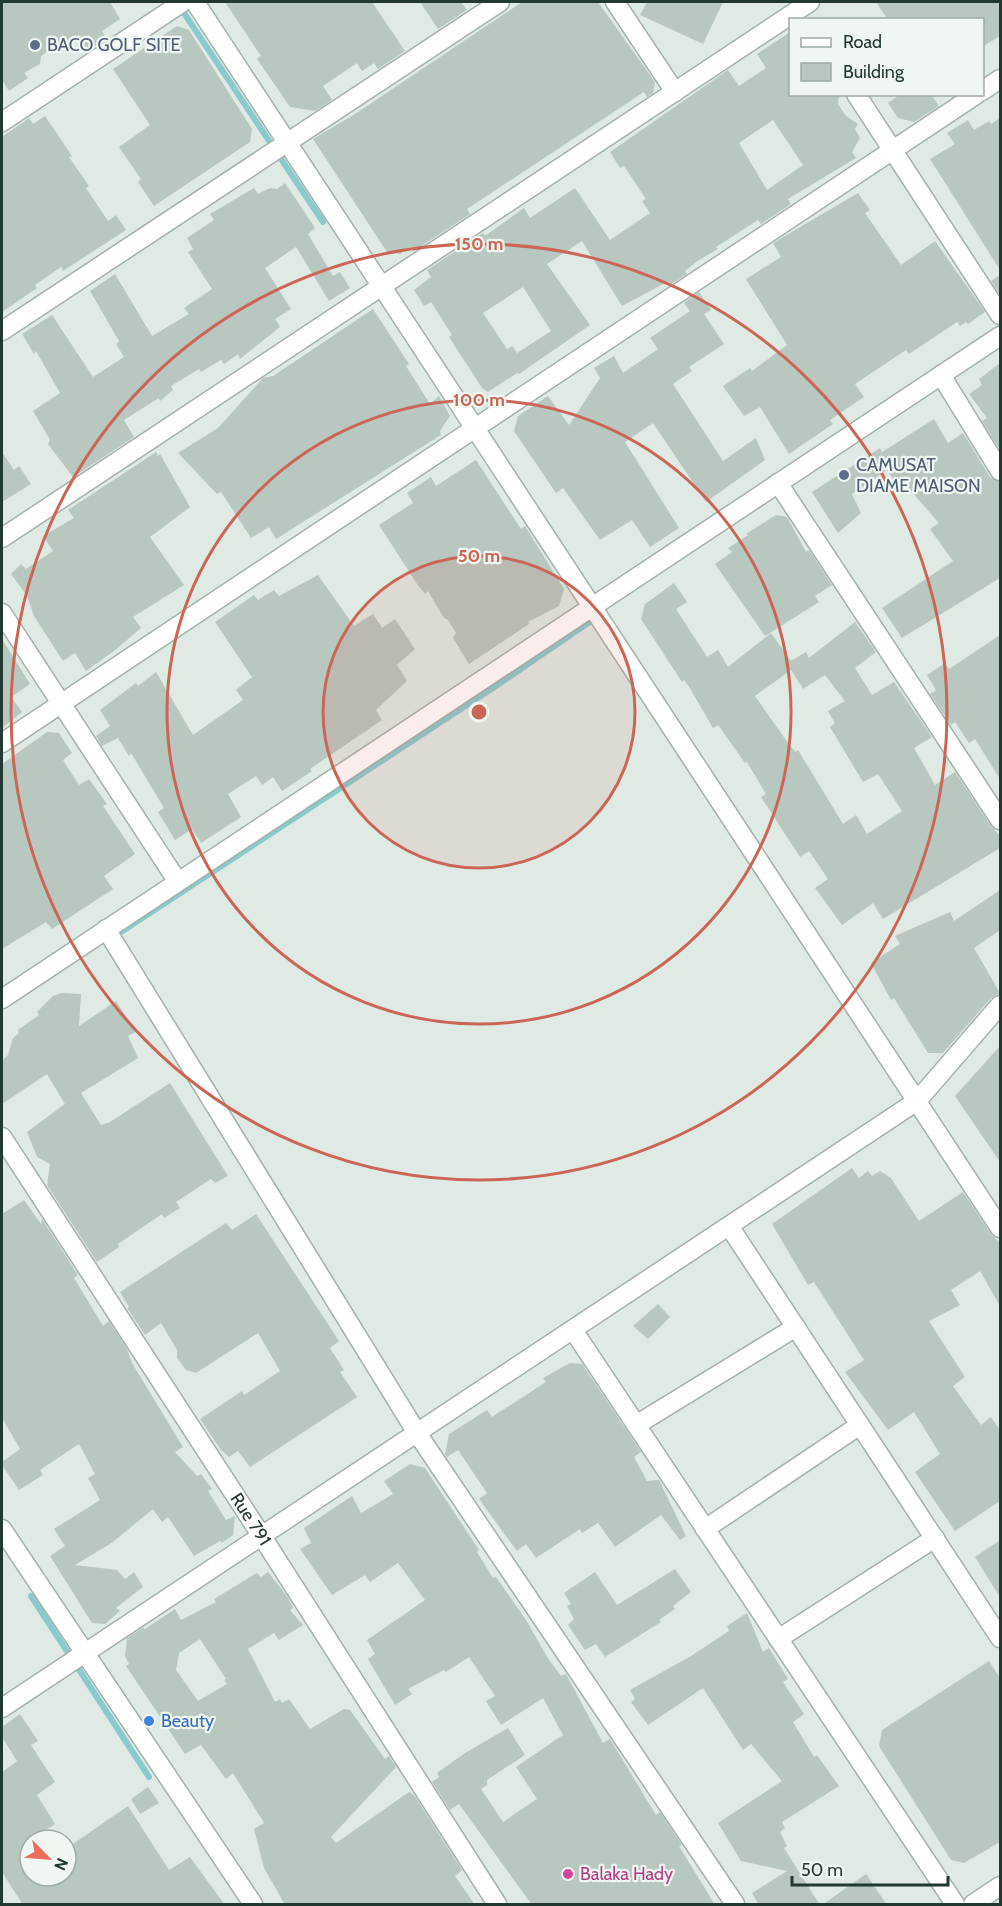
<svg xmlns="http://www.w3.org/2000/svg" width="1002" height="1906" font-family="Cabin,sans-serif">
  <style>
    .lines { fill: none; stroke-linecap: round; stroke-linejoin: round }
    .stream { stroke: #8acacc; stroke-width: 6 }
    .building { fill: #b8c7bf; fill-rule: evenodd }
    .street-casing { stroke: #a3b1aa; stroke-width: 21 }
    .secondary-casing { stroke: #a0b5aa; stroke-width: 21 }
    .street { stroke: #fff; stroke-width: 18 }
    .secondary { stroke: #fff; stroke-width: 18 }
    .ring { fill: none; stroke: #cb6657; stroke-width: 3 }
    .service-dot { fill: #5c6f8a; stroke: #f0f7f2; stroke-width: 2 }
    .shop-dot { fill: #3f7fe0; stroke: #f0f7f2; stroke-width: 2 }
    .hotel-dot { fill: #d1479c; stroke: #f0f7f2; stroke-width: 2 }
    .labels { text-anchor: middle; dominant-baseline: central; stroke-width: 4.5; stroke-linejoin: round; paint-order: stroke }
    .service-label { font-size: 18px; fill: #4e5e75; stroke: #f0f7f2; text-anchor: start }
    .street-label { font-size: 18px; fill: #22392f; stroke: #f0f7f2 }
    .shop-label { font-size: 18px; fill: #366cbe; stroke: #f0f7f2; text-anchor: start }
    .hotel-label { font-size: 18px; fill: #b23c85; stroke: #f0f7f2; text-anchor: start }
    .centre { fill: #cb6657; stroke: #f0f7f2; stroke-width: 3 }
    .ring-label { font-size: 18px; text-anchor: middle; font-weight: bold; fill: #cb6657; stroke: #f0f7f2; stroke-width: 4.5; stroke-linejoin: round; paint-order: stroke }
  </style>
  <rect width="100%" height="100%" fill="#e0eae4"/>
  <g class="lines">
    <!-- stream -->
    <path class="stream" d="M180 7 323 222
      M118 934 499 684 591 621
      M31 1596 149 1777"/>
  </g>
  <!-- building -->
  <path class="building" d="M2 2H110L120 19 102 31 106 38 88 51 79 35 63 45 62 41 41 56 40 64 24 73 28 78 9 91 2 80Z
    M225 2H372L405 51 378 69 374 63 362 71 357 63 323 86 332 100 315 111 290 107 257 59 261 56Z
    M420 2H461L467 10 438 29Z
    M522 2H598L655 82 653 93 647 97 644 92 467 209 470 214 414 251 411 247 400 254 387 252 313 139 355 114Z
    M647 2H723L703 44 640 15Z
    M876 2H1000V36L982 47V20H888Z
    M177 26 189 30 252 129 250 142 154 206 138 182 141 179 119 147 150 125 113 69Z
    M790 32V94H839L838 104 846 116 858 124 855 129 860 138 852 152 856 158 788 199 791 204 761 224 758 220 716 247 718 249 696 262 685 271 687 274 671 284 669 281 622 306 582 241 547 264 590 325 519 374 517 373 488 392 482 388 449 337 452 335 431 302 424 306 414 290 431 277 427 270 483 233 485 236 524 208 530 218 575 188 610 240 650 213 642 201 646 199 624 166 620 168 610 152 728 70 739 86 766 68 757 54ZM773 120 803 165 767 190 739 143ZM523 287 551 331 517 353 512 346 507 349 483 313Z
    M901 94H931L939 106 914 122 898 118 888 103Z
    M45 116 72 156 69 157 89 186 86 188 108 221 116 215 126 230 63 271 61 267 35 285 37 288 2 312V137L29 118 33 124Z
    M1000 118V270L930 159 955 144 947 133 968 120 974 130 989 121 991 124Z
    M285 183 315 228 308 234 333 276 340 272 350 288 329 301 296 247 265 268 291 309 275 319 280 327 240 359 238 354 224 364 221 360 201 372 199 369 171 386 173 390 160 401 159 398 124 420 134 437 73 477 48 444 50 440 33 411 60 393 36 351 34 354 22 334 52 315 93 377 124 357 116 344 119 341 90 291 115 274 152 336 189 314 184 308 212 289 188 252 193 249 187 238 214 220 210 214 254 188 258 194 270 188 277 189Z
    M858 193 870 210 865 213 901 265 935 241 985 312 968 324 966 322 960 326 957 322 909 354 906 350 855 384 864 397 830 420 833 424 789 454 760 407 744 416 723 386 750 368 752 371 787 345 746 279 781 257 773 243Z
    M1000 275V295L991 281Z
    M699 292 711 310 704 314 724 344 689 367 692 371 673 384 723 461 756 438 765 460 706 502 653 423 625 442 679 528 650 547 632 520 600 540 563 488 556 493 514 431 518 416 548 396 569 425 600 378 594 368 614 356 623 373 658 349 650 338 690 311 684 303Z
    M373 309 409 364 406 366 430 404 439 396 450 416 440 431 441 435 276 539 269 527 251 538 221 492 217 494 178 453 218 428 263 378 273 376Z
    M1000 363V450L982 421 987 418 969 394 982 385 979 379Z
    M934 419 948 443 963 433 990 477 1000 482V578L902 638 882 608 953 561 930 529 939 523 910 490 903 495 887 470 852 494 861 513 838 533 812 492 880 448 882 452Z
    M2 452 14 470 19 466 31 484 2 502Z
    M156 452 158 456 160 454 190 507 150 537 184 585 133 617 141 628 114 651 86 671 75 653 63 661 34 616 27 596 11 574 21 564 26 569 53 551 43 536 74 518 68 510Z
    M476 460 521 529 525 526 564 589 559 606 528 622 529 624 469 664 453 638 456 633 448 620 444 618 428 591 425 594 417 584 379 525 413 503 407 493 431 477 436 486Z
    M776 515 787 517 806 552 809 550 832 585 815 596 819 602 765 636 715 564 732 552 728 548 748 535 746 534Z
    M318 575 354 626 373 614 382 628 395 619 415 649 397 665 407 681 376 710 382 720 310 769 312 771 282 791 273 777 262 785 256 776 228 794 241 817 201 843 192 829 175 840 158 812 164 808 131 753 129 756 118 738 102 746 96 736 110 726 100 710 136 683 138 686 156 672 193 735 243 700 236 690 252 677 215 622 254 595 258 600 274 590 279 596Z
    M674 583 687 602 676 609 707 657 718 650 728 667 771 633 791 661 806 652 809 658 855 622 876 652 855 668 872 695 894 682 932 737 914 748 935 785 955 772 991 826 1000 836V848L883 919 873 903 842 925 815 888 828 879 809 851 800 857 761 797 766 794 747 762 745 763 718 725 713 728 688 685 684 680 682 682 641 619 645 604ZM791 670 803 689 825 675 845 701 828 711 835 723 830 727 863 782 878 774 902 811 867 834 856 815 843 824 798 750 795 752 788 743 755 696Z
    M1000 635V779L975 739 969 743 955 722 951 725 930 694 936 690 927 675 945 663 949 669Z
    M2 639 30 684 11 697 22 712 2 728Z
    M47 732 59 733 72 753 63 760 79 785 89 779 107 804 103 806 135 854 104 876 113 889 52 929 46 922 2 949V764Z
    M1000 890V930L974 948 1000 993 991 998 943 1053H928L894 998 891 1000 871 963 900 944 895 936 950 912 954 921Z
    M62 993 81 994 79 1026 116 1001 136 1032 128 1036 138 1058 81 1093 101 1125 110 1122 170 1083 228 1176 215 1183 211 1179 176 1202 180 1208 164 1218 162 1214 118 1244 119 1247 97 1262 47 1185 50 1164 37 1157 27 1132 65 1104 47 1074 2 1104V1060L8 1055 13 1038 19 1033 18 1030 39 1015 37 1012 53 996Z
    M1000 1046V1162L955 1096Z
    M852 1168 859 1178 868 1171 872 1176 880 1171 891 1178 919 1221 963 1192 991 1234 1000 1243V1306L980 1271 951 1290 960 1305 929 1321 965 1377 953 1386 981 1425 991 1417 1000 1430V1501L955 1531 915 1472 940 1454 914 1412 888 1430 845 1372 864 1360 814 1282 808 1285 772 1224Z
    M24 1200 41 1224 42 1219 78 1275 74 1278 103 1326 109 1321 127 1349 132 1363 183 1447 175 1452 197 1476 201 1474 212 1489 208 1491 226 1520 235 1516 233 1535 222 1543 220 1541 194 1556 168 1517 162 1522 153 1509 113 1542 75 1565 117 1570 125 1579 134 1572 143 1587 116 1608 120 1611 105 1624 92 1623 50 1556 65 1546 54 1529 100 1500 88 1478 95 1474 79 1444 40 1470 43 1475 19 1490 2 1465V1462L20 1449 2 1418V1214Z
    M256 1214 339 1341 330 1348 344 1370 340 1372 357 1397 250 1467 238 1451 229 1457 221 1450 200 1419 242 1391 244 1395 280 1371 258 1333 196 1373 186 1370 177 1358V1350L161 1323 145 1335 127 1308 129 1307 120 1292 226 1223 232 1230Z
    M658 1304 670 1317 648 1339 633 1326Z
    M570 1363 582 1364 625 1428 641 1452 634 1457 647 1481 659 1480 686 1536 680 1540 661 1515 615 1547 598 1523 582 1533 580 1529 536 1558 526 1544 517 1551 479 1499 487 1493 458 1450 447 1457 445 1454 449 1434 487 1410 492 1417 546 1382 543 1378Z
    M410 1464 425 1468 479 1550 477 1552 493 1578 496 1577 526 1620 549 1660 561 1676 566 1674 603 1743 610 1739 656 1815 660 1812 682 1845 679 1846 715 1905H532L459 1804 450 1810 432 1782 439 1777 437 1773 465 1753 508 1728 525 1755 487 1780V1785L481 1789 503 1822 537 1799 516 1767 563 1735 543 1698 501 1725 486 1701 495 1696 469 1657 446 1672 444 1670 408 1689 412 1694 395 1705 368 1659 375 1654 367 1640 425 1600 398 1563 370 1582 365 1575 332 1595 300 1549 311 1543 304 1528 352 1496 361 1513 393 1494 384 1481Z
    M1000 1540V1597L975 1557Z
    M675 1569 691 1592 673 1606 675 1609 659 1620 661 1622 605 1657 596 1644 585 1650 568 1625 574 1619 567 1606 571 1604 564 1593 595 1572 617 1605Z
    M268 1572 287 1596 293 1607 290 1610 303 1625 279 1640 274 1633 248 1649 275 1702 280 1699 282 1703 289 1699 310 1729 344 1709 350 1710 385 1759 389 1756 396 1767 331 1837 336 1843 409 1792 414 1795 462 1870 455 1876 475 1905H285L264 1868 254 1829 264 1823 233 1773 226 1779 201 1745 185 1754 126 1666 129 1664 125 1656 127 1638 143 1628 145 1629 175 1609 181 1620 216 1602 214 1599 257 1573 261 1577ZM200 1639 226 1679 224 1680 227 1684 198 1701 176 1670 179 1653Z
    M747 1613 763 1652 769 1648 788 1679 783 1682 804 1714 793 1722 814 1757 817 1755 839 1786 782 1822 785 1828 780 1832 787 1846 784 1848 820 1905H759L752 1893 787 1871 741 1861 718 1823 782 1781 751 1744 743 1750 703 1688 648 1725 631 1702 635 1699 630 1690 691 1656 729 1631 727 1626Z
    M989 1661 1000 1678V1842L964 1863 951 1860 879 1746 882 1730Z
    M20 1714 38 1741 31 1745 55 1782 37 1795 55 1824 30 1840V1876H66V1867L75 1860 67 1848 128 1806 169 1870 190 1857 225 1905H23L2 1872V1772L17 1761 2 1737V1727Z
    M148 1787 159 1803 140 1814 131 1799Z
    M866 1874 887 1905H822Z"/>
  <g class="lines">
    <defs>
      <g id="street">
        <path d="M195 2 1000 1228"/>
        <path d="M615 2 675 92"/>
        <path d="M982 91 1000 79"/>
        <path d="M856 94 1000 315"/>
        <path d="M2 122 183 2"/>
        <path d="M2 331 500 2"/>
        <path d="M941 375 1000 471"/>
        <path d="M778 483 1000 820"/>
        <path d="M2 538 810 2"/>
        <path d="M2 613 178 882"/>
        <path d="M2 743 977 94"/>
        <path d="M106 929 417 1433 735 1904"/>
        <path d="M2 999 1000 336"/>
        <path id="s1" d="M2 1137 261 1535 497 1904"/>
        <path d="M729 1226 1000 1638"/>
        <path d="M573 1330 955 1904"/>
        <path d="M636 1425 796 1327"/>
        <path d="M2 1529 253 1904"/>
        <path d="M705 1529 860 1425"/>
        <path d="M778 1639 935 1538"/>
        <path d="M2 1708 917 1101 1000 1005"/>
      </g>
      <path id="secondary" d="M973 1904 1000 1886"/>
    </defs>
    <!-- street casing -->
    <use href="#street" class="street-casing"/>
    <!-- secondary casing -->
    <use href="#secondary" class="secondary-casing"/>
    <!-- street -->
    <use href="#street" class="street"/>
    <!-- secondary -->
    <use href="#secondary" class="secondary"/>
  </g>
  <!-- distance rings -->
  <circle cx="479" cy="712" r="156" fill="#cb6657" fill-opacity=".12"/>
  <g class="ring">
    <circle cx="479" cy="712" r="156"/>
    <circle cx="479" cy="712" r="312"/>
    <circle cx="479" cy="712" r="468"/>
  </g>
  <!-- markers -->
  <g class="service-dot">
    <circle cx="35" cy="45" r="6"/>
    <circle cx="844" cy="475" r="6"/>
  </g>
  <circle class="shop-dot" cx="149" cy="1721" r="6"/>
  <circle class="hotel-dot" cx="568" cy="1874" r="6"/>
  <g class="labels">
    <!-- service labels -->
    <g class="service-label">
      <text x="47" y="45">BACO GOLF SITE</text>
      <text x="856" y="465">CAMUSAT<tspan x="856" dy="21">DIAME MAISON</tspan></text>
    </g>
    <!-- street labels -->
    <g class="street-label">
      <text stroke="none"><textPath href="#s1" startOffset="456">Rue 791</textPath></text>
    </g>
    <!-- shop labels -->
    <g class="shop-label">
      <text x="161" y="1721">Beauty</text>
    </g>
    <!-- hotel labels -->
    <g class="hotel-label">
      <text x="580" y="1874">Balaka Hady</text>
    </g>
  </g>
  <circle cx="479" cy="712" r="9" class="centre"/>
  <g class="ring-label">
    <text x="479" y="250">150 m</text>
    <text x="479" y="406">100 m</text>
    <text x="479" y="562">50 m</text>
  </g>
  <!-- border -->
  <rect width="1002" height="1906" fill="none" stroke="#22392f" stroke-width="6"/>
  <!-- legend -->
  <rect x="789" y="18" width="195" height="78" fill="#f0f7f2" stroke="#9eaba4" stroke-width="1.5"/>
  <rect x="801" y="38" width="30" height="9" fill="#ffffff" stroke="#9eaba4" stroke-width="1.5"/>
  <text x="843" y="48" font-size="18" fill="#22392f">Road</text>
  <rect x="801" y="63" width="30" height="18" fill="#b8c7bf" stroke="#9eaba4" stroke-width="1.5"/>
  <text x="843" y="78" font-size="18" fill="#22392f">Building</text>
  <!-- north arrow -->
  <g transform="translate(48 1858) rotate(115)"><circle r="28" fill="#f0f7f2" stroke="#9eaba4" stroke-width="1.5"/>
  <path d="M0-4.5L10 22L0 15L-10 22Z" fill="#e96e5e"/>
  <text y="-9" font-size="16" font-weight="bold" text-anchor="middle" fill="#22392f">N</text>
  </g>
  <!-- scale -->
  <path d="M792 1876v9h156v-9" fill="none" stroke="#22392f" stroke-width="3"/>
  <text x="801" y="1876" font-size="18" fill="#22392f" stroke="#f0f7f2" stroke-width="4.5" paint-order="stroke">50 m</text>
</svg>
